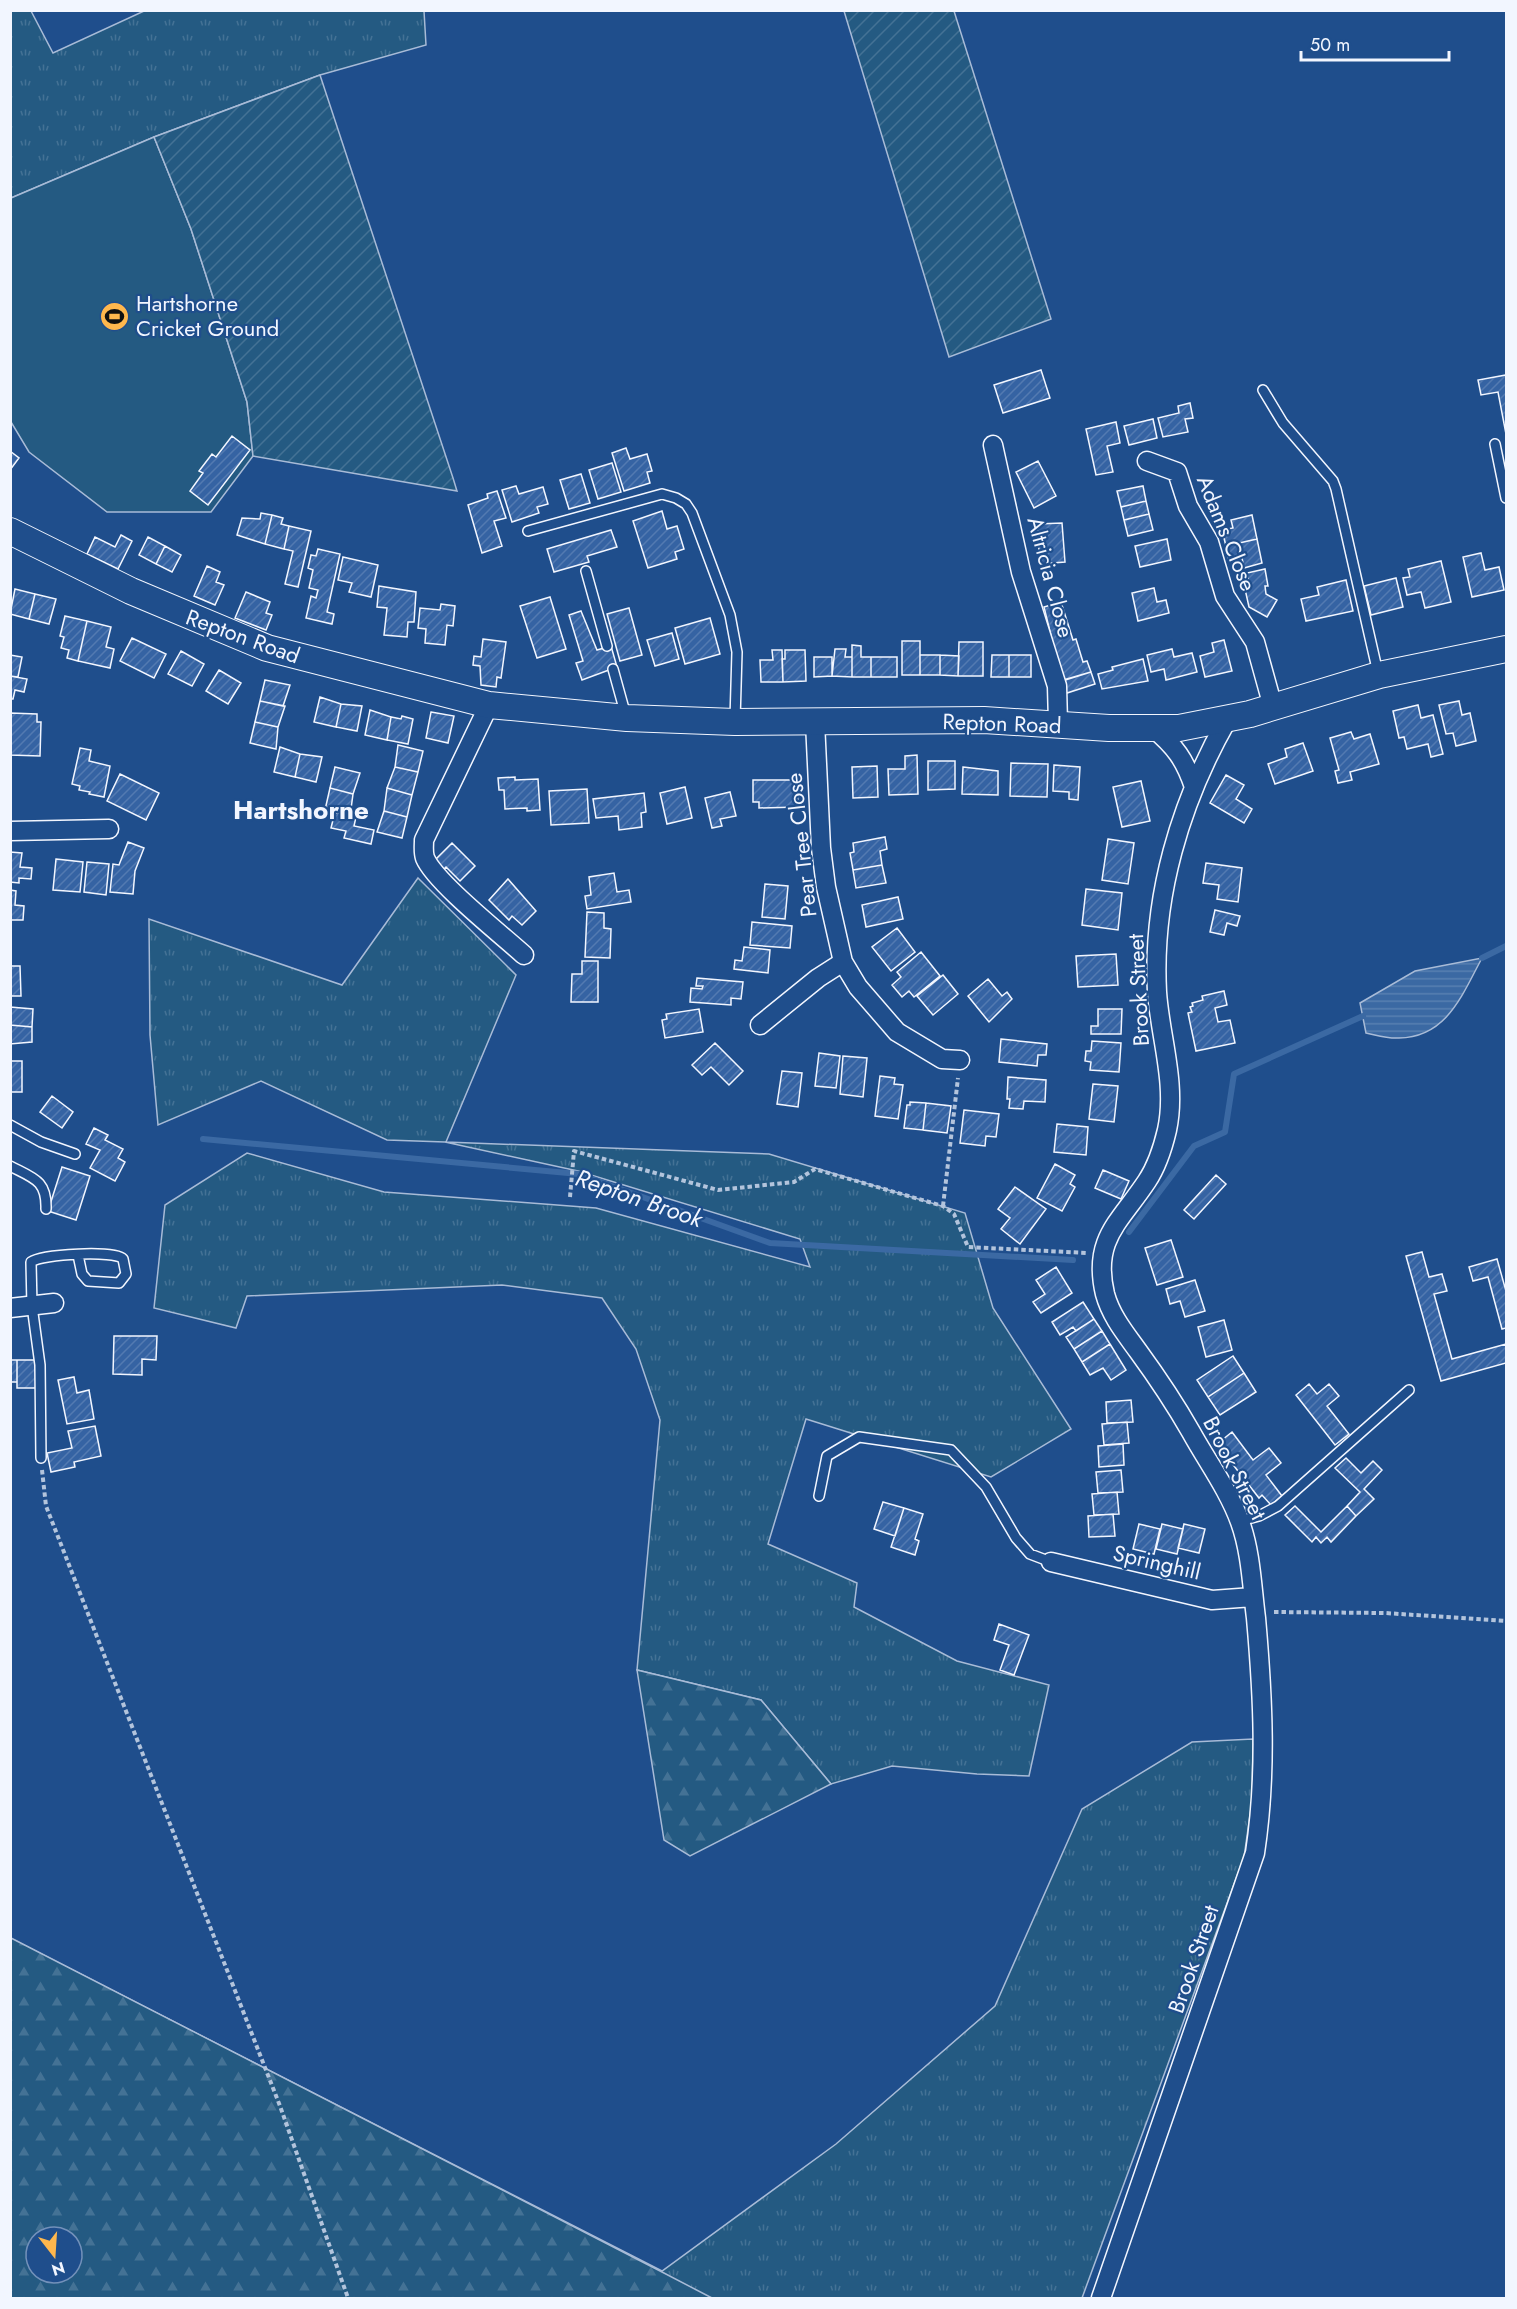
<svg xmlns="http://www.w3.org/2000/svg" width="1517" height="2309" font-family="Jost,sans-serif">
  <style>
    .grass { fill: url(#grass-tufts); stroke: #a8bbd7; stroke-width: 1.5; fill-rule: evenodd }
    .forest { fill: url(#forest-firs); stroke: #a8bbd7; stroke-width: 1.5; fill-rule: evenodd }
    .park { fill: #245a82; stroke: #a8bbd7; stroke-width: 1.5 }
    .garden { fill: url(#garden-furrows); stroke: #a8bbd7; stroke-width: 1.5 }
    .water { fill: url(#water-rules); stroke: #a8bbd7; stroke-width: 1.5 }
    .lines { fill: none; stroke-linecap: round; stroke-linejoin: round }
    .stream { stroke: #3b69a3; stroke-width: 6 }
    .building { fill: url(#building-hatch); stroke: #f2f6ff; stroke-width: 1.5 }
    .lane-casing { stroke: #f2f6ff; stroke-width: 12 }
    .street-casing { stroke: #f2f6ff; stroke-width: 21 }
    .secondary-casing { stroke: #f2f6ff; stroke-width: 28 }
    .path { stroke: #b3c4dc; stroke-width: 4; stroke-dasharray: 4.5 3; stroke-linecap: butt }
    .lane { stroke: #1f4e8c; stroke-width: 9 }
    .street { stroke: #1f4e8c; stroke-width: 18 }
    .secondary { stroke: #1f4e8c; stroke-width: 26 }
    .labels { text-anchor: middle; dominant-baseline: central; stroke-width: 4.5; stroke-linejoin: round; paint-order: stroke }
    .poi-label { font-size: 22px; fill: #f2f6ff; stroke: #1f4e8c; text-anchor: start }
    .street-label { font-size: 22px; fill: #f2f6ff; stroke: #1f4e8c }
    .water-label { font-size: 24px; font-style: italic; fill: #f2f6ff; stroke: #1f4e8c }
    .quarter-label { font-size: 26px; font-weight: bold; fill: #f2f6ff; stroke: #1f4e8c }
  </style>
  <defs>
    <pattern id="grass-tufts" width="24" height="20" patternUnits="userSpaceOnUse" patternTransform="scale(1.5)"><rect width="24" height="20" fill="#245a82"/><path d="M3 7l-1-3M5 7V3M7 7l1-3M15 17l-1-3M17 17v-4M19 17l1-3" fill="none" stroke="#447295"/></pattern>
    <pattern id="forest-firs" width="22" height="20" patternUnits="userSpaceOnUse" patternTransform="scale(1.5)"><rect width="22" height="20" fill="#245a82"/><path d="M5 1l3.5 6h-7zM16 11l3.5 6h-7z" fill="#447295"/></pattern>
    <pattern id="garden-furrows" width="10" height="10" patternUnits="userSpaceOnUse" patternTransform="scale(1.5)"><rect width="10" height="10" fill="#245a82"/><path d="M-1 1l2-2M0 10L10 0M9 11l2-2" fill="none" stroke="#447295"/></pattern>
    <pattern id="water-rules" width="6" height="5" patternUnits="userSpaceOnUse" patternTransform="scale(1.5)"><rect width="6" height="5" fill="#3b69a3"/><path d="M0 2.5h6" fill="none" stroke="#587fb1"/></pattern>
    <pattern id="building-hatch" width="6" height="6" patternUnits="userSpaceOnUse" patternTransform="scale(1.5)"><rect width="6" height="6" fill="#3563a3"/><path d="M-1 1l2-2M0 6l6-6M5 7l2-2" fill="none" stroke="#537ab1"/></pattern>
  </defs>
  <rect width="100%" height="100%" fill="#1f4e8c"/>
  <!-- grass -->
  <path class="grass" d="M11 11H31L53 53 144 11H424L426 45 320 75 154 137 11 198Z
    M418 878 516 975 446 1142 769 1154 965 1213 993 1308 1071 1429 991 1477 806 1419 768 1544 857 1583 854 1607 957 1661 1049 1685 1029 1776 977 1774 892 1766 831 1784 761 1700 637 1670 660 1420 636 1349 602 1298 502 1285 247 1296 236 1328 154 1308 165 1205 247 1153 384 1192 596 1208 810 1267 800 1239 578 1171 445 1142 387 1140 261 1081 158 1125 150 1035 149 919 342 985Z
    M1253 1739 1252 1801 1244 1857 1082 2298H11L10 1938 662 2271 836 2144 995 2006 1082 1809 1192 1742ZM36 2237H72V2273H36Z"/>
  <!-- forest -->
  <path class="forest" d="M637 1670 761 1700 831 1784 690 1856 664 1840Z
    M11 1938 662 2272 712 2298H11ZM36 2237H72V2273H36Z"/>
  <!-- park -->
  <path class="park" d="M154 137 191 229 247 402 253 456 211 512H107L29 452 11 422V198Z"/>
  <!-- garden -->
  <path class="garden" d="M844 11H954L1051 319 949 357Z
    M320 75 453 478 457 491 253 456 247 402 191 229 154 137Z"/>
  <!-- water -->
  <path class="water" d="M1482 958C1462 995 1447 1037 1399 1038 1388 1039 1376 1035 1366 1033L1360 1003 1415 971Z"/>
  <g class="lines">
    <!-- stream -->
    <path class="stream" d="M1482 958 1506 946
      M203 1139 579 1174 770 1243 1073 1260
      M1129 1232 1194 1146 1225 1132 1234 1074 1363 1016"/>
  </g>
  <!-- building -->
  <path class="building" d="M1041 370 1050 398 1003 413 994 385Z
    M1506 375V434L1498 392 1481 395 1478 380Z
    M1190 403 1193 418 1185 419 1188 432 1163 437 1158 418 1179 413 1178 406Z
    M1153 419 1157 438 1129 445 1124 426Z
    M1116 422 1120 443 1107 446 1113 472 1096 475 1086 429Z
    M232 436 250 450 208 505 190 491 203 473 199 471 212 454 216 457Z
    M626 448 630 459 647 454 652 471 647 472 650 483 624 491 612 453Z
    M10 451 19 458 10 470Z
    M1038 461 1056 496 1034 508 1016 472Z
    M612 463 621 492 598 499 589 470Z
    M581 474 590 503 569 509 560 480Z
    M516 486 519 494 543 487 548 504 537 507 539 513 512 522 502 490Z
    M1143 486 1146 501 1121 507 1117 491Z
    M497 491 506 518 494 521 502 546 482 553 468 505 488 498 487 494Z
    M1146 501 1149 514 1124 520 1121 507Z
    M662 511 667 529 677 526 684 549 675 552 677 559 648 568 633 521Z
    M261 513 272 515 265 544 237 535 242 518 260 519Z
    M1149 514 1153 530 1128 536 1124 520Z
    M272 515 283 518 281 524 289 526 284 549 265 544Z
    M1252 515 1257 539 1226 546 1222 530 1233 528 1231 520Z
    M1062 523 1065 562 1040 564 1037 524Z
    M289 526 311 531 298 587 285 584 293 551 284 549Z
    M611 530 617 547 587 556 589 562 554 572 547 549Z
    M121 535 132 541 118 569 87 554 95 537 115 547Z
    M148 537 165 546 156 564 139 555Z
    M1167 539 1171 560 1140 567 1135 546Z
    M1257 539 1262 563 1244 568 1242 558 1229 561 1226 546Z
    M165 546 181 555 172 572 156 564Z
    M318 549 340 554 327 612 334 614 332 624 306 618 311 596 316 598 318 590 309 588 313 570 308 568 311 555 316 556Z
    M1481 553 1485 570 1499 567 1504 590 1472 597 1463 557Z
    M343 557 378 565 371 597 349 592 352 583 338 580Z
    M1441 561 1451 602 1425 608 1421 592 1407 595 1403 578 1410 577 1408 569Z
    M207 566 220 572 216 582 224 585 215 605 194 596Z
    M1265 569 1268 586H1265L1266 594 1277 600 1267 617 1249 607 1245 589 1250 588 1247 573Z
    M1396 578 1403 607 1371 615 1364 586Z
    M1346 580 1353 611 1306 621 1301 599 1319 595 1317 587Z
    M379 586 416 592 414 622H408L407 637 384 635 387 608 377 607Z
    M1154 588 1157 602 1166 600 1169 613 1138 621 1132 593Z
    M15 589 35 594 29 619 10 614Z
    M246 592 270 602 266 613 272 615 266 630 235 618Z
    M35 594 56 599 49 624 29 619Z
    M550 597 566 649 537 658 520 606Z
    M1061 602 1073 640 1076 639 1083 662 1087 661 1091 672 1062 681 1044 607Z
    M441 604 455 606 453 626 447 625 445 645 425 643 426 629 418 628 420 608 440 610Z
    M629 608 642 655 620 661 607 614Z
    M581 611 597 650 611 646 617 667 582 680 576 663 583 661 569 615Z
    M65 616 87 621 78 661 67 658 69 650 61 648 64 637 60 636Z
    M710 618 720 654 685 664 675 628Z
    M87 621 111 627 106 647 114 649 110 668 78 661Z
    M672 633 679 659 655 666 647 640Z
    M132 638 166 654 154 678 120 661Z
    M483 639 506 642 501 678 497 677 496 687 481 685 480 666 473 665 474 656 481 657Z
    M1224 640 1232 671 1205 677 1200 656 1214 652 1212 643Z
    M902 641H920V675H902Z
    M959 642H983V676H958Z
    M852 645 861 646V657H871V677H852Z
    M835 649H846L845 657H852V677L832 676Z
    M1172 649 1174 657 1192 653 1197 672 1166 680 1164 669 1151 672 1147 655Z
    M772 650H782L783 682H761L760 660H773Z
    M785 650H805L806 681 783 682 782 659H785Z
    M181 651 204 664 192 686 168 674Z
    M10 655 22 657 18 677 10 676Z
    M920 655H940V675H920Z
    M940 655 959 656 958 676 940 675Z
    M992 655H1009V677H991Z
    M1009 655H1031V677H1009Z
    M814 657H832V676L814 677Z
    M871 657H897V677H871Z
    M1143 659 1148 681 1102 689 1098 674 1113 670 1112 667Z
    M219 670 241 683 228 704 206 691Z
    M1091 672 1095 684 1067 693 1060 681Z
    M10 676 27 679 24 692 15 690 13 699H10Z
    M265 680 290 685 283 706 260 701Z
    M320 697 341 704 336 727 314 722Z
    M260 701 285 706 278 727 255 722Z
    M1459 701 1462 715 1470 713 1476 741 1456 746 1453 733 1446 734 1439 705Z
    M341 704 362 706 357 731 336 727Z
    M1418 705 1421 718 1433 715 1443 754 1431 757 1428 744 1407 749 1404 737 1399 738 1393 711Z
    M370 710 391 717 387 740 365 735Z
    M431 712 454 716 448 743 426 738Z
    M10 713 37 714V722H41L40 756 10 755Z
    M402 716 413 719 408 744 387 740 391 717 401 719Z
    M255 722 278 727 276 749 250 743Z
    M1351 732 1354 739 1370 734 1379 764 1350 772 1352 780 1338 783 1335 771 1339 770 1330 738Z
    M1303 743 1313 771 1275 784 1268 764 1287 757 1285 749Z
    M398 745 423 751 418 772 395 767Z
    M280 747 300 754 295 777 274 772Z
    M80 748 91 750 89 761 110 766 104 797 89 794 90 792 79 790 80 786 72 784Z
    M300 754 322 757 316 782 295 777Z
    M917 755 918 794 889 795 888 769H905V756Z
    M928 761H955V789L928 790Z
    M1011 763 1048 764 1047 797 1010 796Z
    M1054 765 1080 767 1078 800 1069 799V792L1053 791Z
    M877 766 878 797 853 798 852 767Z
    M335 767 360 773 353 794 330 788Z
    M395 767 418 772 412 795 387 788Z
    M963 767 998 771V795L962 794Z
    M120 774 159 793 146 820 107 801Z
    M1226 775 1244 785 1236 799 1252 809 1244 823 1210 803Z
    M515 777V780L538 779 540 810 527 811V808L505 809 504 790H499L498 778Z
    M753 780H797L798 807 759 808V802H753Z
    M1141 781 1150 821 1122 827 1113 787Z
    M685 787 692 818 667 824 660 793Z
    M330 788 353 794 350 816 325 810Z
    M387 788 412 795 407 817 384 811Z
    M587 789 589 823 551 825 549 791Z
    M730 792 736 816 720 819 722 826 712 828 705 798Z
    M644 793 646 812 641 813 642 827 619 830 618 816 596 818 593 799Z
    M384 811 407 817 402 838 377 832Z
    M335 812 356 817 354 826 374 830 371 844 344 838 346 831 331 828Z
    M885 837 887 849 880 851 882 865 853 870 850 853 854 852 853 843Z
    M1108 839 1134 843 1128 884 1102 880Z
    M128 842 144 848 135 871 133 894 110 892 113 864 119 865Z
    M452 843 475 866 460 881 446 867 442 871 433 862Z
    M10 852 22 853 20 867 32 868 31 879 19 878V883L10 882Z
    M56 859 83 862 80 892 53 890Z
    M87 862 109 864 106 895 84 892Z
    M1206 863 1242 868 1238 902 1217 899 1219 885 1203 883Z
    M882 865 886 883 856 888 853 870Z
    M614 873 617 892 629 890 631 902 587 909 585 896 591 895 589 877Z
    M508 879 536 911 522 925 512 916 509 920 489 900Z
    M765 884 788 886 785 919 762 917Z
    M1086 889 1122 893 1118 930 1082 925Z
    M10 890 16 891 15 905 24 906 23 920H10Z
    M898 897 903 919 866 927 862 905Z
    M1215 910 1240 916 1237 926 1227 923 1224 935 1210 932Z
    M587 912 604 913V928L611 929 610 958 585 957Z
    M752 922 792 926 790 948 750 945Z
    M897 928 915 952 891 971 872 947Z
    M744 947 770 950 768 973 734 969 735 960 742 961Z
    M921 952 940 976 914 997 909 991 902 997 892 985 901 977 897 972Z
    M1116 954 1118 985 1078 987 1076 956Z
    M582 961H598V1002H571L572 974H582Z
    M10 966H20L21 996H10Z
    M943 975 958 994 933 1015 917 996Z
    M697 978 743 982 741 999 731 998V1005L690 1002 691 988 702 989 703 986H696Z
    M988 979 1002 996 1007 992 1012 999 989 1022 968 996Z
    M1224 991 1227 1005 1215 1008 1218 1022 1230 1020 1235 1043 1196 1051 1188 1013 1192 1012 1190 1007 1193 1006 1192 1003 1203 1000 1202 996Z
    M10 1007 33 1009 32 1027 10 1025Z
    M699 1009 703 1032 665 1038 662 1020 667 1019 666 1014Z
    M1098 1009H1122L1121 1034H1091V1026H1098Z
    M10 1025 32 1027V1042L10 1044Z
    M1001 1039 1047 1044 1046 1055H1038L1037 1066 999 1062Z
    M1092 1041 1121 1043 1119 1072 1090 1070 1091 1062 1085 1061 1086 1051H1091Z
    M715 1043 743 1071 729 1085 711 1067 702 1075 692 1065Z
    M819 1053 840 1056 836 1088 815 1086Z
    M843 1056 867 1058 863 1097 840 1094Z
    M10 1061H22V1092H10Z
    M782 1071 802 1073 798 1107 777 1104Z
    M880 1076 895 1078 894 1084 903 1085 898 1119 875 1116Z
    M1008 1077 1046 1080 1045 1102 1024 1101 1023 1109 1009 1108 1010 1099H1007Z
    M1093 1084 1118 1086 1114 1122 1089 1119Z
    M52 1096 73 1112 62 1128 40 1112Z
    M910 1102 926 1103 923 1130 904 1128 907 1105H910Z
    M926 1103 951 1106 947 1133 923 1130Z
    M964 1110 999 1114 996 1137 986 1136 985 1146 960 1143Z
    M1057 1124 1088 1127 1086 1155 1054 1152Z
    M94 1128 108 1135 105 1140 123 1149 118 1158 125 1162 115 1181 90 1168 100 1150 86 1144Z
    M1055 1164 1075 1175 1070 1184 1075 1187 1062 1211 1037 1198Z
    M62 1167 90 1176 76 1220 48 1211Z
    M1103 1170 1129 1181 1121 1199 1095 1188Z
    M1216 1175 1226 1184 1194 1219 1184 1210Z
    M1015 1187 1046 1209 1020 1244 1001 1229 1010 1218 998 1209Z
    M1171 1240 1183 1277 1157 1285 1145 1248Z
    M1422 1252 1429 1277 1442 1274 1447 1291 1434 1294 1452 1359 1506 1344V1363L1441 1381 1406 1256Z
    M1497 1259 1506 1291V1328L1502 1329 1488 1277 1473 1281 1469 1267Z
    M1056 1267 1072 1293 1041 1313 1033 1302 1045 1294 1036 1280Z
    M1195 1280 1205 1311 1185 1317 1180 1301 1170 1304 1166 1289Z
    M1083 1302 1094 1319 1076 1331 1073 1327 1060 1335 1052 1322Z
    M1094 1319 1102 1331 1074 1349 1066 1337Z
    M1224 1320 1232 1350 1206 1357 1198 1327Z
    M1102 1331 1110 1344 1082 1362 1074 1349Z
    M114 1336H157L156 1360 142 1359V1375L113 1374Z
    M1110 1344 1126 1370 1111 1380 1103 1368 1090 1375 1082 1362Z
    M1233 1356 1244 1373 1208 1397 1197 1380Z
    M10 1360H17V1382H10Z
    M17 1360H37L38 1388H17Z
    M1244 1373 1256 1392 1220 1415 1208 1397Z
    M74 1377 77 1393 89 1390 94 1419 67 1424 58 1380Z
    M1309 1384 1317 1394 1329 1384 1339 1396 1327 1406 1349 1434 1335 1445 1296 1395Z
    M1131 1400 1133 1422 1107 1423 1106 1402Z
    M1131 1400 1133 1422 1107 1423 1106 1402Z
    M1127 1422 1129 1443 1104 1445 1102 1424Z
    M1127 1422 1129 1443 1104 1445 1102 1424Z
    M95 1426 101 1456 74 1462 75 1467 51 1472 47 1453 72 1448 68 1431Z
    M1232 1432 1253 1460 1269 1448 1281 1463 1266 1475 1282 1496 1271 1505 1262 1495 1259 1498 1217 1444Z
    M1123 1444 1124 1465 1099 1467 1098 1446Z
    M1123 1444 1124 1465 1099 1467 1098 1446Z
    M1346 1458 1361 1473 1373 1461 1382 1470 1364 1489 1374 1499 1356 1516 1347 1506 1360 1492 1335 1468Z
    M1121 1470 1123 1492 1098 1493 1096 1472Z
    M1121 1470 1123 1492 1098 1493 1096 1472Z
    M1117 1492 1119 1514 1094 1515 1092 1494Z
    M1117 1492 1119 1514 1094 1515 1092 1494Z
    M883 1502 904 1508 895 1536 874 1529Z
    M1295 1506 1321 1532 1347 1506 1356 1516 1331 1542 1327 1537 1321 1543 1316 1537 1312 1542 1285 1515Z
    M904 1508 923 1514 915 1539 919 1541 915 1555 891 1547Z
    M1113 1514 1115 1536 1089 1537 1088 1516Z
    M1113 1514 1115 1536 1089 1537 1088 1516Z
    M1139 1524 1160 1529 1154 1554 1133 1549Z
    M1139 1524 1160 1529 1154 1554 1133 1549Z
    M1162 1524 1183 1529 1177 1554 1156 1549Z
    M1162 1524 1183 1529 1177 1554 1156 1549Z
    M1184 1524 1205 1529 1199 1553 1178 1548Z
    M1184 1524 1205 1529 1199 1553 1178 1548Z
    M999 1624 1029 1635 1014 1675 1000 1670 1009 1645 994 1640Z"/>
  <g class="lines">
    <defs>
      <path id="lane" d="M1263 390 1283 423 1333 481 1336 489 1378 673
        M1495 444 1506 498
        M528 531 662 494 676 498 686 504 692 513 730 615 737 652 735 720
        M586 571 607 646
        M613 669 626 716
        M10 1125 41 1142 75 1154
        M10 1166C33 1178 47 1180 46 1209
        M41 1458 40 1365 32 1306 31 1262C42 1254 115 1250 123 1259L126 1274 119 1283 88 1281 82 1274 78 1255
        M819 1496 827 1456 859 1437 951 1450 986 1487 1016 1538 1030 1554 1051 1562
        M1240 1521 1259 1516 1278 1506 1409 1390"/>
      <path id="street" d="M993 445 1021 572 1057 686 1058 723
        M1147 461 1177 472 1188 506 1209 542 1225 596 1255 642 1273 707
        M489 705 424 840C424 846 423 852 425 858 435 882 502 935 524 955
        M815 722 821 848 826 887 843 962 858 987 897 1032 942 1059 960 1060
        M1153 728C1175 746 1185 760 1194 787
        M10 831 109 829
        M760 1025 818 978 843 962
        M10 1308 54 1303
        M1051 1562 1212 1600 1253 1597
        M1101 2298 1255 1853C1267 1774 1263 1697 1256 1618 1252 1587 1251 1552 1240 1522 1229 1491 1207 1461 1191 1432 1175 1404 1157 1377 1138 1351 1125 1333 1111 1316 1105 1294 1092 1239 1120 1222 1147 1181 1157 1166 1163 1147 1167 1130 1177 1084 1160 1037 1157 992 1152 897 1180 803 1227 720"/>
      <path id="secondary" d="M10 531 131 591 267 648 489 705 627 718 735 722 984 720 1109 728H1179L1250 714 1379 675 1506 649"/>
    </defs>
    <!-- lane casing -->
    <use href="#lane" class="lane-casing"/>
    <!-- street casing -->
    <use href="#street" class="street-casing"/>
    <!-- secondary casing -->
    <use href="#secondary" class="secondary-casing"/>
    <!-- path -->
    <path class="path" d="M570 1197 574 1151 718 1190 794 1182 815 1169 943 1206 954 1214 968 1247 1087 1253
      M943 1206 958 1078
      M42 1470 46 1506 280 2106 348 2298
      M1274 1612 1385 1613 1506 1621"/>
    <!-- lane -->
    <use href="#lane" class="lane"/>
    <!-- street -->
    <use href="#street" class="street"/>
    <!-- secondary -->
    <use href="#secondary" class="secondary"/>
  </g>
  <!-- icons -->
  <defs>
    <symbol id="stadium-disc" viewBox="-11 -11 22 22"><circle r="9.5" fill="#ffb74d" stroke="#1f4e8c"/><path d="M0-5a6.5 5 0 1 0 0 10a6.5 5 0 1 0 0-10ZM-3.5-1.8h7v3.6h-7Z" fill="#111"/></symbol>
  </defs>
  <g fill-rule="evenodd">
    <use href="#stadium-disc" x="98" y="300" width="33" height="33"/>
  </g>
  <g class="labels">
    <!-- poi labels -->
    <g class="poi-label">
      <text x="136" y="303">Hartshorne<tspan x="136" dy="25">Cricket Ground</tspan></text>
    </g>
    <!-- street labels -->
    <g class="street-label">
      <text transform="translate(1227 533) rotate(68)">Adams Close</text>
      <text transform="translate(1051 577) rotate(75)">Altricia Close</text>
      <text transform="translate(243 636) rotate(20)">Repton Road</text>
      <text transform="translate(1002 723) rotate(2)">Repton Road</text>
      <text transform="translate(801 845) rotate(-96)">Pear Tree Close</text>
      <text transform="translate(1138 990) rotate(-93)">Brook Street</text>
      <text transform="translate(1235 1468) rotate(63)">Brook Street</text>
      <text transform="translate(1157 1562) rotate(13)">Springhill</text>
      <text transform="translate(1193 1959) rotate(-71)">Brook Street</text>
    </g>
    <!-- water labels -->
    <g class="water-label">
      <text transform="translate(639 1198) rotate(19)">Repton Brook</text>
    </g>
    <!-- quarter labels -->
    <g class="quarter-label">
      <text x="301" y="810">Hartshorne</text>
    </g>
  </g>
  <!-- border -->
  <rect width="1517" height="2309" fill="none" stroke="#f2f6ff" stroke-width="24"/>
  <!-- north arrow -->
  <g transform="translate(54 2255) rotate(163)"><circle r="28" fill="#1f4e8c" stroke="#7391ba" stroke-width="1.5"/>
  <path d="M0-4.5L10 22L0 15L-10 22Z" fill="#ffb74d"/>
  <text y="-9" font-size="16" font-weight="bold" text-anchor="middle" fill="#f2f6ff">N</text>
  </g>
  <!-- scale -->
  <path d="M1301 51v9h148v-9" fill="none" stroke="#f2f6ff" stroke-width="3"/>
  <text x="1310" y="51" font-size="18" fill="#f2f6ff" stroke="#1f4e8c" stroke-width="4.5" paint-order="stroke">50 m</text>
</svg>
